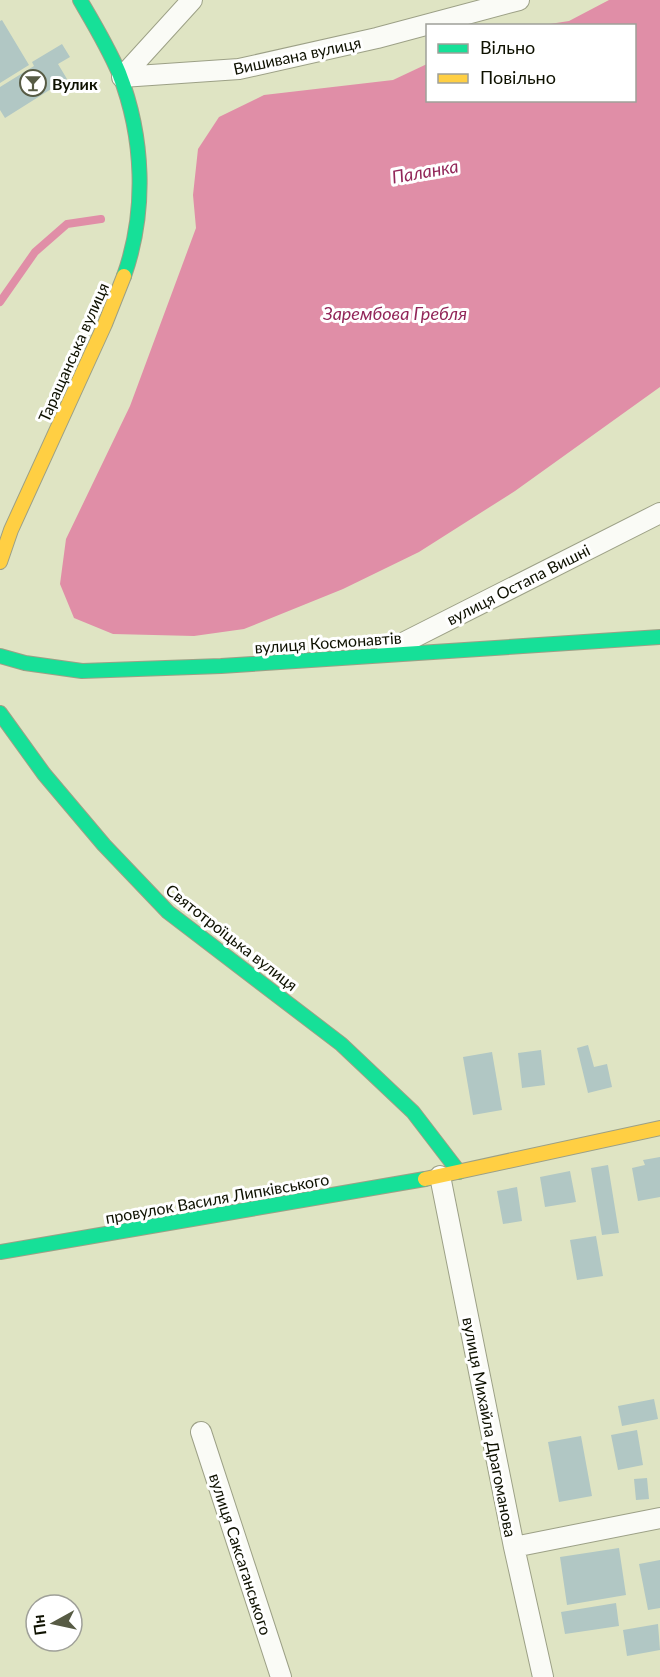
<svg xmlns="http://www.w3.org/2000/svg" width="660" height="1677" font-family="Lato,sans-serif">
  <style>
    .water { fill: #e08ea7 }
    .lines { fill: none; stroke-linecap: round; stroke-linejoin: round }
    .stream { stroke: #e08ea7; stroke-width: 8 }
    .building { fill: #b1c7c4 }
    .street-casing { stroke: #9ca086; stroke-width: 22 }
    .fast-casing { stroke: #9ca086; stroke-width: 16 }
    .slow-casing { stroke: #9ca086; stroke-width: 16 }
    .street { stroke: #fafbf6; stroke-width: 20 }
    .fast { stroke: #16e098; stroke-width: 14 }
    .slow { stroke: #ffcf43; stroke-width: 14 }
    .labels { text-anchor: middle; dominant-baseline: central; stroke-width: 6; stroke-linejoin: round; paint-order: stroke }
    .street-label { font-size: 16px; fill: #0e1100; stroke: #fff }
    .poi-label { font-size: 16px; font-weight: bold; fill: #0e1100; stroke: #fff; text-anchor: start }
    .water-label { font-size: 18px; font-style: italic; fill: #922659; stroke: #fff }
  </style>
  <rect width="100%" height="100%" fill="#dfe4c3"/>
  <!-- water -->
  <path class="water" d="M609 0H660V387L515 491 419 552 343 589 244 629 194 636 113 634 74 618 60 584 66 539 130 406 196 228 193 195 198 149 219 117 264 95 393 80 427 64 428 100H634V26L543 25 569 21Z"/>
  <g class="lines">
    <!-- stream -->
    <path class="stream" d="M0 302 35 252 67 224 101 219"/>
  </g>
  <!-- building -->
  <path class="building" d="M2 20 29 65 0 83V21Z
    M62 44 70 57 58 64 67 79 5 118 0 110V87L34 66 32 62Z
    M588 1045 594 1067 607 1064 612 1087 588 1093 577 1048Z
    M541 1050 545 1085 522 1088 518 1053Z
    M492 1052 502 1110 473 1115 463 1057Z
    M660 1157V1197L638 1201 632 1168 645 1165 643 1160Z
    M608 1165 619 1233 602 1235 591 1168Z
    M570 1171 576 1202 545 1207 540 1177Z
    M517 1187 522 1221 503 1224 497 1191Z
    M596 1236 603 1276 577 1280 570 1240Z
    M654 1399 658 1419 622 1426 618 1406Z
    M637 1430 643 1465 618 1470 611 1435Z
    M581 1436 592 1496 559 1502 548 1442Z
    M647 1478 649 1499 636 1500 634 1479Z
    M619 1548 626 1595 567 1605 560 1557Z
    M660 1560V1608L648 1610 639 1564Z
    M616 1603 619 1626 565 1634 561 1612Z
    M658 1624 660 1650 627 1656 623 1630Z"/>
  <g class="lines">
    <defs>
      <path id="street" d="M122 77 239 69 377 38 519 0
        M122 77 192 0
        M387 651 660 513
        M440 1176 514 1547 543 1677
        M201 1432 281 1677
        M514 1547 660 1518"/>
      <path id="fast" d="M80 0C94 24 108 47 119 73 144 137 147 211 124 276
        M0 656 25 663 82 671 221 666 660 637
        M0 713 44 774 104 845 168 912 341 1044 413 1112 459 1172
        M0 1252 425 1179"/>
      <path id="slow" d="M0 562 11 530 105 324 124 276
        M425 1179 660 1128"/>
    </defs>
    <!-- street casing -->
    <use href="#street" class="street-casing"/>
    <!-- fast casing -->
    <use href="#fast" class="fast-casing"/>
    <!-- slow casing -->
    <use href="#slow" class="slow-casing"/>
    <!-- street -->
    <use href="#street" class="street"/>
    <!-- fast -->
    <use href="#fast" class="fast"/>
    <!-- slow -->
    <use href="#slow" class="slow"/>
  </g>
  <!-- icons -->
  <defs>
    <symbol id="bar-ring" viewBox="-11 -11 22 22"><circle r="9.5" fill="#fff" stroke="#575b44" stroke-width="1.5"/><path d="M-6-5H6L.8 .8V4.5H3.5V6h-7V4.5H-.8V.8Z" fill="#575b44"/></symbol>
  </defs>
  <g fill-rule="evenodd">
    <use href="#bar-ring" x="18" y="68" width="30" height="30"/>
  </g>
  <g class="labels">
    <!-- street labels -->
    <g class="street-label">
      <text transform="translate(297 55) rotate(-12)">Вишивана вулиця</text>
      <text transform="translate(73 352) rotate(-66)">Таращанська вулиця</text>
      <text transform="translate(518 584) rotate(-27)">вулиця Остапа Вишні</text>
      <text transform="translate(328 642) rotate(-4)">вулиця Космонавтів</text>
      <text transform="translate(232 937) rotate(38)">Святотроїцька вулиця</text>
      <text transform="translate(217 1198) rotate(-10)">провулок Василя Липківського</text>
      <text transform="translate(490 1427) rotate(79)">вулиця Михайла Драгоманова</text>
      <text transform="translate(241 1554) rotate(72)">вулиця Саксаганського</text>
    </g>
    <!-- poi labels -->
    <g class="poi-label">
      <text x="52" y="83">Вулик</text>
    </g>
    <!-- water labels -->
    <g class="water-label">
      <text transform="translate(425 171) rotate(-10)">Паланка</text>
      <text x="395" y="313">Зарембова Гребля</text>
    </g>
  </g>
  <!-- legend -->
  <rect x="426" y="24" width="210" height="78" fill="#ffffff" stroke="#9fa099" stroke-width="1.5"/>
  <rect x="438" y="44" width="30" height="9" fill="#16e098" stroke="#9fa099" stroke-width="1.5"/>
  <text x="480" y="54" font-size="18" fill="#0e1100">Вільно</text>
  <rect x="438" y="74" width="30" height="9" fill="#ffcf43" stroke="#9fa099" stroke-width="1.5"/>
  <text x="480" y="84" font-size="18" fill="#0e1100">Повільно</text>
  <!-- north arrow -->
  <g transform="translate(54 1623) rotate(262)"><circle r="28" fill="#ffffff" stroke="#9fa099" stroke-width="1.5"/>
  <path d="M0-4.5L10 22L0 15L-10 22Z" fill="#575b44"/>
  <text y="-9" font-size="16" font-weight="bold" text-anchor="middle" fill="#0e1100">Пн</text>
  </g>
</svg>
